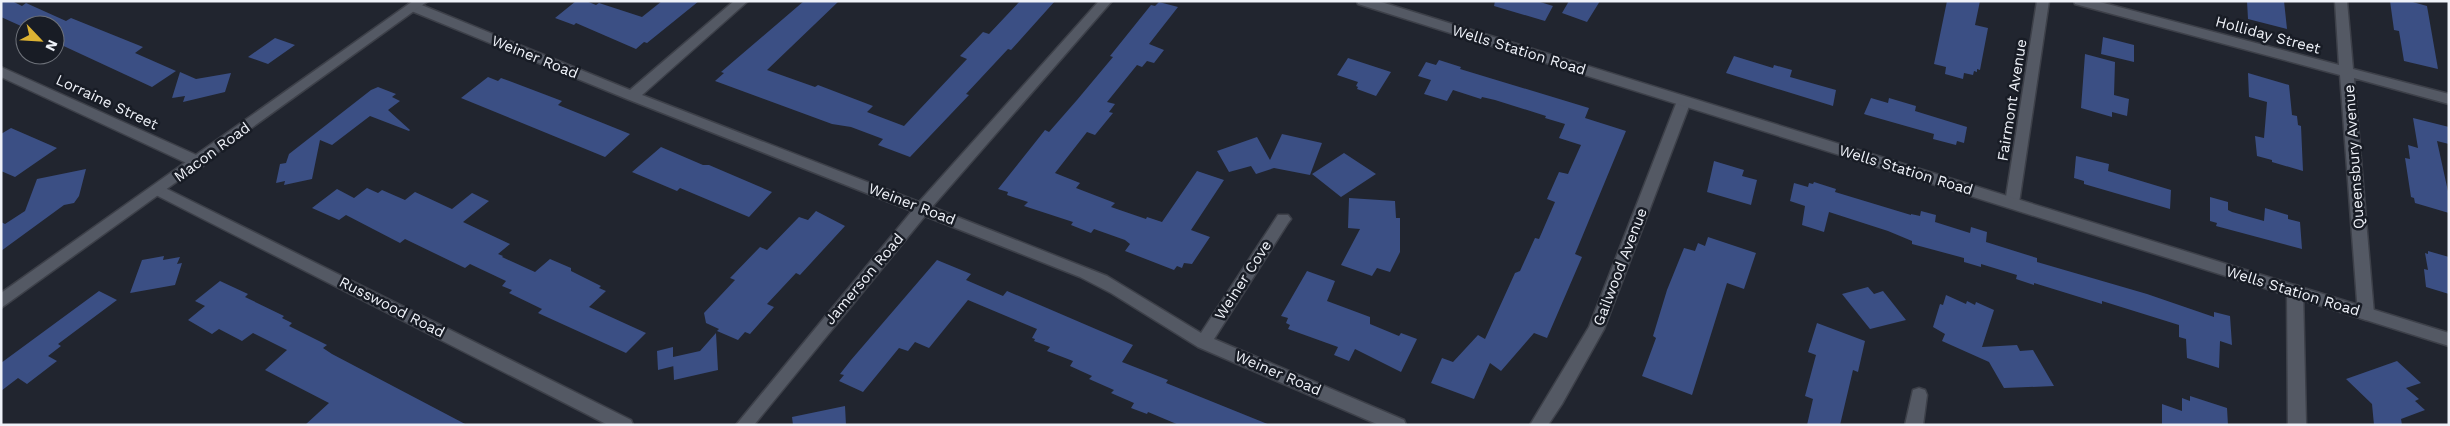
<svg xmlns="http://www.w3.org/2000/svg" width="2450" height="426" font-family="'Work Sans',sans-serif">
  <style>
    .building { fill: #3b4f84 }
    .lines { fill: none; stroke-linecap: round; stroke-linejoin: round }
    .minor-casing { stroke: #3d4049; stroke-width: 3 }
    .tertiary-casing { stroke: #3d4049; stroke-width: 3 }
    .secondary-casing { stroke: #3d4049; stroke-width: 3 }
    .minor { fill: #545964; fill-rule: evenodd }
    .tertiary { fill: #545964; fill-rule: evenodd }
    .secondary { fill: #545964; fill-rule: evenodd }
    .labels { text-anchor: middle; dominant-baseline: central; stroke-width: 5; stroke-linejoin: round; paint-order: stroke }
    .street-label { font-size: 15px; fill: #eff2f9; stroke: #181c25 }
  </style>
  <rect width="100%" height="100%" fill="#21252f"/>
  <!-- building -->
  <path class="building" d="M1 1H12L22 6 26 3 66 21 71 18 143 47 135 53 176 71 152 87 55 42V25L21 26 1 17Z
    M576 1H586L596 5 599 3 642 17 662 1H699L647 43 644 42 636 49 576 23 574 25 555 18Z
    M804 1H839L767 70 815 87 818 85 873 106 867 112 904 126 967 59 960 56 983 32 989 34 1020 1H1055L1011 50 1008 49 966 94 969 95 910 157 878 145 883 139 851 127 832 124 715 81 724 73 721 72Z
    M1495 1H1537L1553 6 1545 21 1494 6Z
    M1569 1H1600L1587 22 1562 13Z
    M1947 1H1980L1975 25 1988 28 1980 70 1977 69V72L1974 71 1973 75 1964 73 1963 79 1945 74 1946 67 1934 64Z
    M2247 1H2284L2287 29 2248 19Z
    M2390 1H2409L2427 6 2438 69 2404 61 2399 31 2394 30Z
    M1159 2 1178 7 1149 44 1164 50 1154 63 1147 61 1142 67 1137 65 1107 102 1115 104 1109 112 1113 113 1095 135 1087 132 1055 173 1080 183 1076 188 1115 203 1111 207 1146 219 1147 217 1162 222 1197 171 1224 180 1191 230 1210 237 1192 264 1184 263 1182 268 1177 266 1174 270 1125 251 1130 244 1125 240 1094 229 1091 233 1071 225 1073 222 1024 206 1028 202 1007 195 1008 192 998 189 1045 130 1049 132 1077 100 1113 57 1110 56 1151 5 1155 6Z
    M2103 37 2134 45V62L2101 54Z
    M275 38 295 45 268 64 248 57Z
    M2085 54 2115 62 2114 95 2129 99 2127 116 2112 112V117L2081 108Z
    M1734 56 1773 68 1774 65 1792 70 1790 77 1836 90 1833 106 1726 73Z
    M1348 58 1391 72 1376 96 1357 89 1358 87 1356 86 1358 82 1337 75Z
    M1439 60 1461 67 1460 69 1589 108 1585 118 1626 131 1575 254 1582 257 1547 338 1534 333 1501 371 1490 363 1474 399 1431 383 1442 358 1453 362 1478 335 1485 339 1515 273 1520 271 1535 238 1539 239 1555 202 1547 199 1559 172 1568 174 1581 145 1559 138 1565 124 1545 118 1546 116 1495 100 1482 97 1481 99 1453 90 1447 101 1424 94 1431 80 1418 76 1426 62 1436 65Z
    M180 72 196 79 231 73 225 92 183 102 185 96 172 98Z
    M2248 73 2289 85 2292 115 2297 116 2298 125 2301 126 2303 171 2272 162V160L2257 156 2255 136 2264 138 2267 102 2249 97Z
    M488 77 498 81 501 78 512 82 562 101 558 105 630 134 605 157 461 98Z
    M378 87 396 94 392 97 400 101 388 110 410 130 409 131 370 116 332 145 320 140 312 179 284 185 285 181 276 183 280 164 286 163 289 154 371 90Z
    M1871 98 1888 103 1889 98 1916 106 1915 111 1967 127 1964 143 1957 141 1956 145 1933 139 1934 134 1867 115 1864 114Z
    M2413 118 2449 127V144L2437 141 2449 196V213L2415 203 2414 198 2411 197 2405 158 2410 159 2408 145 2418 148Z
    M11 128 57 148 15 177 1 171V134Z
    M1282 134 1322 143 1310 175 1274 168 1256 174 1251 166 1229 172 1217 151 1257 137 1270 160Z
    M661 147 703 165H709L772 192 749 217 680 188 677 191 632 172Z
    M1344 153 1376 174 1341 197 1312 174Z
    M2076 156 2109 164 2108 171 2171 190 2170 209 2084 184V181L2074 178Z
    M1714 161 1744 170 1742 176 1757 180 1751 205 1707 192Z
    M86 169 79 196 74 203 64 205 1 251V222L5 224 25 211 37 179Z
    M1814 182 1836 189 1835 192 1911 215V214L1920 216 1921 211 1936 215 1935 222 1970 233 1971 227 1987 232 1986 242 2037 258V262L2147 294 2214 317V312L2230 316 2232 345 2220 341 2219 368 2187 358 2186 339 2179 337V325L2102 301V304L2034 283V285L2016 279 2017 275 1981 264V267L1964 262V258L1912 244V241L1888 231 1829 212 1824 232 1802 225 1805 206 1790 201 1794 183 1808 187 1809 183 1813 184Z
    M367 188 378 193 382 190 405 200 415 192 452 209 472 193 489 201 463 222 510 244 498 254 503 256 502 257 535 272 550 259 571 268V271L601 286 599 288 606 291 589 307 646 333 626 353 538 313 542 309 509 293 512 290 502 286 506 281 470 264 465 268 405 239 400 243 346 215 339 220 312 208 337 189 354 198Z
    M2210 197 2228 202V210L2232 212 2264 221 2265 208 2288 215V219L2300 222 2302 249 2216 226 2217 223 2210 221Z
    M1349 198 1395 201 1396 218H1400V252L1390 272 1377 268 1372 276 1341 265 1360 229 1348 228Z
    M816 211 845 226 800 275 796 273 767 304 774 307 750 334 745 332 738 340 717 331 719 329 706 323 704 313 735 280 730 278 760 247 767 250 799 217 808 220Z
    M1708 237 1756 253 1744 289 1727 283 1692 395 1642 376 1656 338 1653 336 1667 290 1684 248 1695 251 1698 243 1705 246Z
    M2428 251 2449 257V294L2426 287 2424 269 2428 270 2425 253 2428 254Z
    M164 256 163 260 180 257 177 264 182 263 175 285 130 293 142 260Z
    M937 260 971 274 966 280 1003 296 1007 291 1133 345 1122 362 1168 380 1166 383 1270 425H1179L1148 412 1147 414 1131 408 1134 403 1111 393 1114 390 1089 379 1092 376 1070 366 1073 361 1047 351 1050 347 1034 341 1035 339 1032 338 1037 329 968 300 929 348 915 342 908 351 899 348 863 392 839 381 844 375 840 374 851 360Z
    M1307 271 1335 281 1327 301 1370 317V324L1399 336 1401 333 1417 339 1401 372 1355 349 1349 361 1334 355 1338 347 1288 329 1290 325 1286 323 1288 318 1281 316Z
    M220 281 248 294 245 297 284 316 282 318 292 323 289 326 327 345 323 348 332 354 467 425H305L329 403 265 370 287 350 253 333 242 341 219 329 212 334 188 320 205 306 195 301Z
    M1868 287 1874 294 1883 291 1906 320 1870 329 1842 294Z
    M99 291 117 300 58 344 61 346 48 356 57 361 27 384 18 378 1 391V363Z
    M1946 295 1966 304 1967 301 1975 305 1976 302 1994 310 1982 347 2017 345 2020 351 2033 350 2054 386 2004 388 1989 362 1942 341 1945 334 1933 327 1940 304 1943 305Z
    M1817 323 1865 341 1858 372 1853 370 1840 425H1807L1813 399 1805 396 1816 355 1808 352Z
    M716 333 718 370 674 380 673 360 674 366 658 370 657 351 673 347V357L700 351Z
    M2397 361 2421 383 2406 388 2419 399 2415 401 2425 410 2401 419 2402 425H2374L2372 404 2346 379Z
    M2190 396 2227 408 2228 425H2162V404L2182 411V398L2190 401Z
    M845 406 846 425H793L792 417Z"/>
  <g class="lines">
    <defs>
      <path id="minor" d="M734 1H748L642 95 919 202 1099 1H1112L932 207 1107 276 1201 333 1278 215H1288L1291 219 1288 223 1214 339 1404 420 1406 425H1379L1198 347 1111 293 1080 277 925 216 754 425H736L912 211 627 99 409 10 408 7 409 4H419L630 90Z
        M2037 1H2049L2019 203 2017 207H2007L2005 203Z
        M2074 1H2096L2339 65 2335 1H2347L2353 69 2449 94V104L2354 78 2374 314 2372 318 2366 320 2360 318 2358 314 2340 75 2075 4Z
        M1 67 203 158 205 162 203 166H193L1 77Z
        M1684 96 1691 101 1604 329 1562 404 1548 425H1530L1589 327 1677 101Z
        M159 185 631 420 633 425H608L154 194 152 190 154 186Z
        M2295 285 2301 287 2303 291 2306 425H2288L2287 291 2289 287Z
        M1919 388 1925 390 1927 395 1923 425H1905L1913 390Z"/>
      <path id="tertiary" d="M1357 1H1378L2449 333V346L1358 4Z"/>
      <path id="secondary" d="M413 1H428L1 308V293Z"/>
    </defs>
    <!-- minor casing -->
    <use href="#minor" class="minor-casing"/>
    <!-- tertiary casing -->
    <use href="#tertiary" class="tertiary-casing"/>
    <!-- secondary casing -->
    <use href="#secondary" class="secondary-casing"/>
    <!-- minor -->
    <use href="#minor" class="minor"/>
    <!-- tertiary -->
    <use href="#tertiary" class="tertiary"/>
    <!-- secondary -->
    <use href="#secondary" class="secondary"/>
  </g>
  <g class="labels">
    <!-- street labels -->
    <g class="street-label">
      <text transform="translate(2268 35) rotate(15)">Holliday Street</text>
      <text transform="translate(1519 50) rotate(17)">Wells Station Road</text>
      <text transform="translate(535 57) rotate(22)">Weiner Road</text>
      <text transform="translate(2012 100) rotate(-81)">Fairmont Avenue</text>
      <text transform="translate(107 102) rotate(25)">Lorraine Street</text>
      <text transform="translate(212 152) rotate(-36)">Macon Road</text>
      <text transform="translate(2354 157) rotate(-94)">Queensbury Avenue</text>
      <text transform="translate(1906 170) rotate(17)">Wells Station Road</text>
      <text transform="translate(912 204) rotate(21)">Weiner Road</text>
      <text transform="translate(1620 267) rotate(-69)">Gailwood Avenue</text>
      <text transform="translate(864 279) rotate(-50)">Jamerson Road</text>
      <text transform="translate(1243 280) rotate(-57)">Weiner Cove</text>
      <text transform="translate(2293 291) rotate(17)">Wells Station Road</text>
      <text transform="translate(392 307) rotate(27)">Russwood Road</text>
      <text transform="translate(1278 373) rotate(23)">Weiner Road</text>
    </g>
  </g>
  <!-- border -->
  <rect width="2450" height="426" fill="none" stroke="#eff2f9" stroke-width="5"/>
  <!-- north arrow -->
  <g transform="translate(40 40) rotate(115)"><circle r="24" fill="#181c25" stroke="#6e727a"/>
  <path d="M0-4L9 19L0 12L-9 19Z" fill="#dcb233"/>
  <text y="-8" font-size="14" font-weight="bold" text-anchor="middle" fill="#eff2f9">N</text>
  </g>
</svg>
